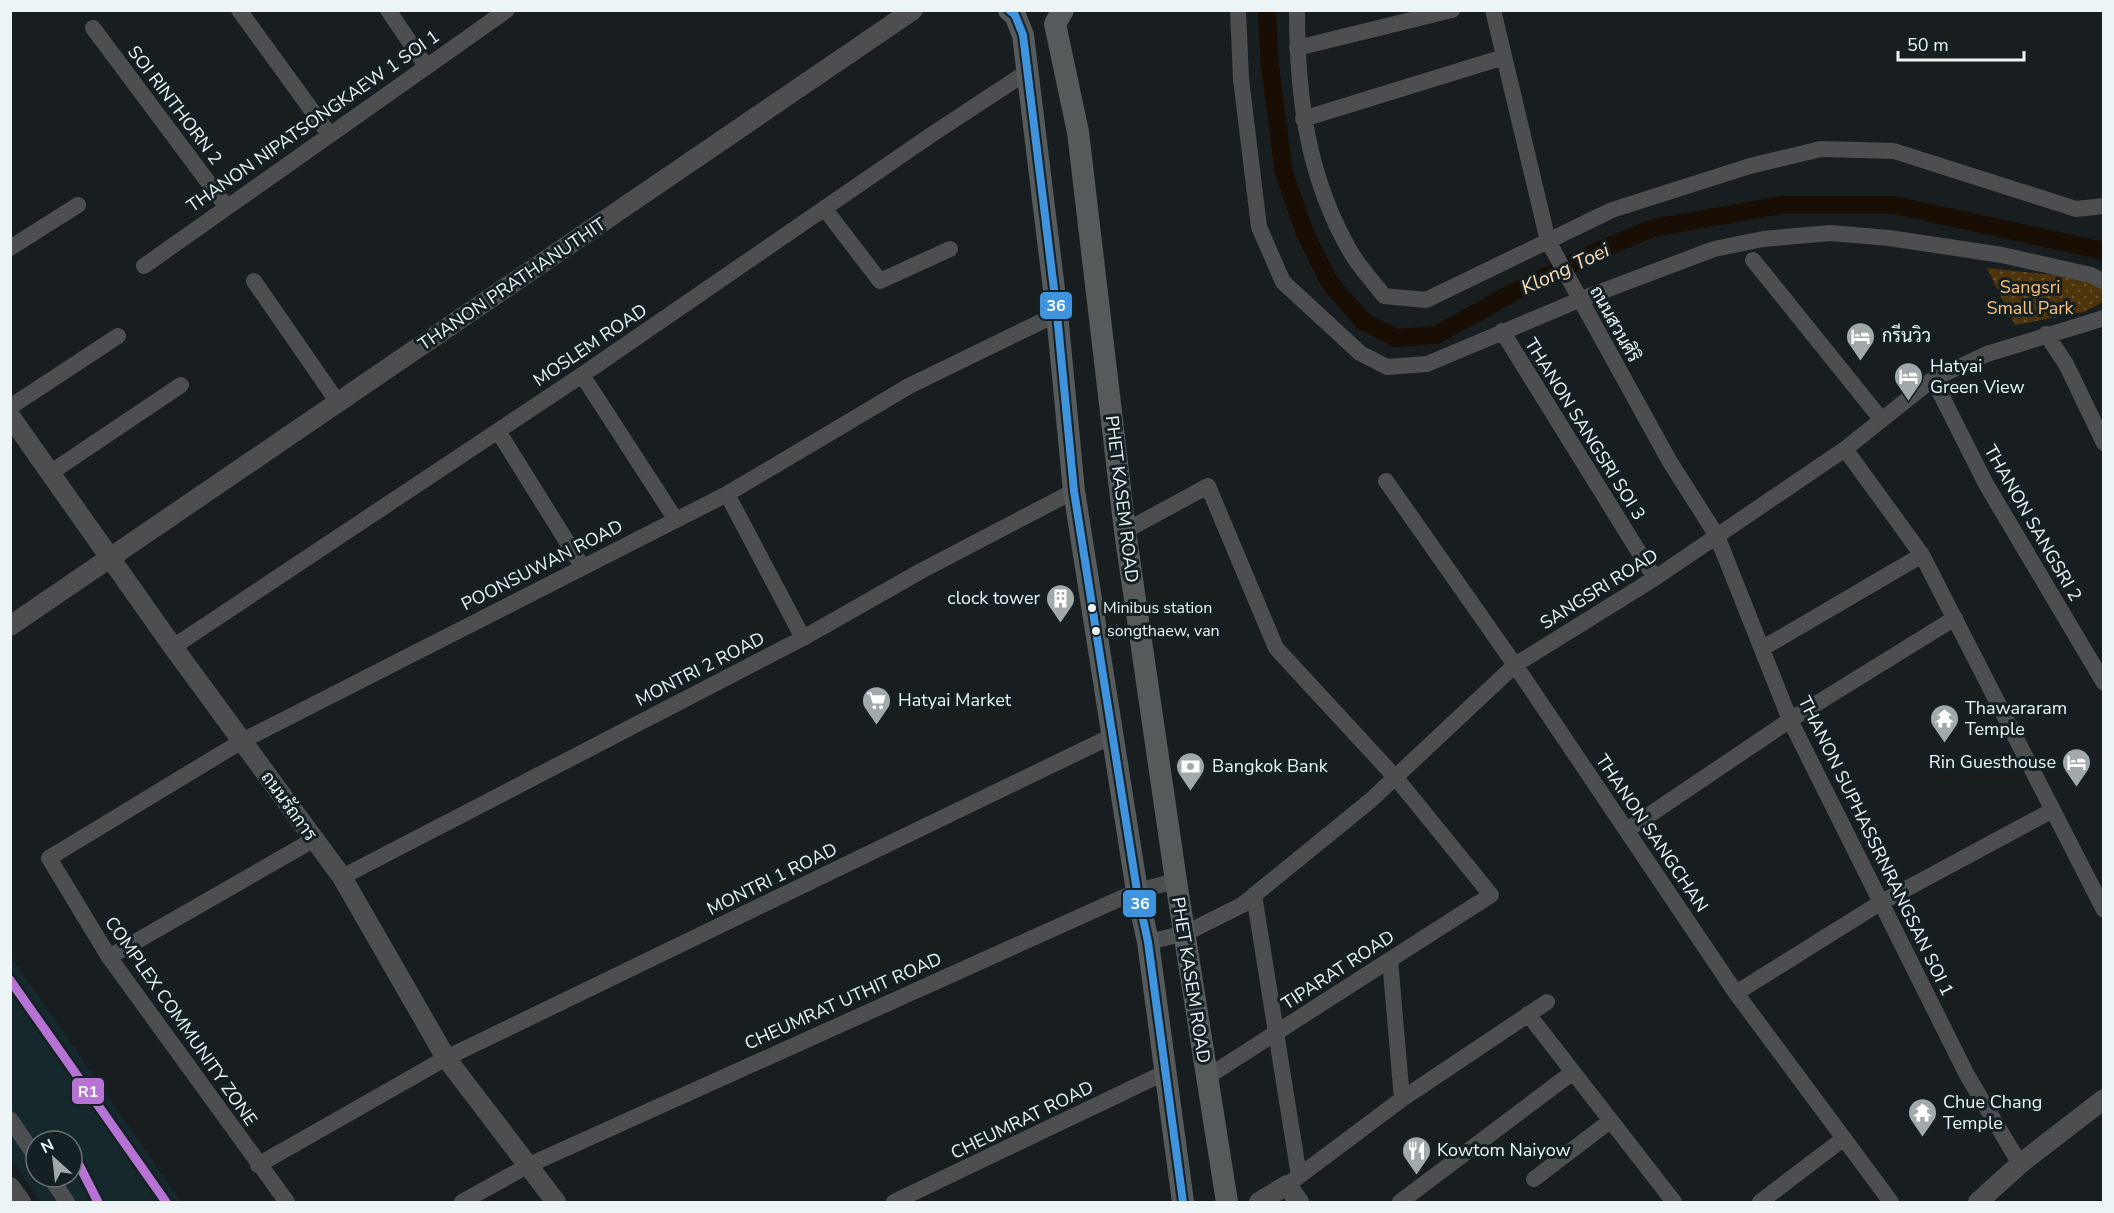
<svg xmlns="http://www.w3.org/2000/svg" width="2114" height="1213" font-family="'Nunito Sans',Sarabun,sans-serif">
  <style>
    .built { fill: #15282c; fill-rule: evenodd }
    .green { fill: url(#green-dots) }
    .lines { fill: none; stroke-linecap: round; stroke-linejoin: round }
    .canal { stroke: #180e04; stroke-width: 18 }
    .minor { stroke: #4c4e50; stroke-width: 16 }
    .tertiary { stroke: #4c4e50; stroke-width: 20 }
    .secondary { stroke: #575a5b; stroke-width: 22 }
    .bus-1-casing { stroke: #142023; stroke-width: 12 }
    .bus-1 { stroke: #4094de; stroke-width: 8 }
    .rail-1-casing { stroke: #142023; stroke-width: 14 }
    .rail-1 { stroke: #b673d3; stroke-width: 9 }
    .bus-dot { fill: #ecf4f6; stroke: #142023; stroke-width: 2 }
    .labels { text-anchor: middle; dominant-baseline: central; stroke-width: 6; stroke-linejoin: round; paint-order: stroke }
    .bus-label { font-size: 16px; fill: #ecf4f6; stroke: #142023; text-anchor: start }
    .street-label { font-size: 18px; fill: #ecf4f6; stroke: #142023 }
    .park-label { font-size: 18px; fill: #fdc078; stroke: #142023 }
    .poi-label { font-size: 18px; fill: #ecf4f6; stroke: #142023; text-anchor: start }
    .water-label { font-size: 20px; font-style: italic; fill: #ffdab0; stroke: #142023 }
    .line-badge { stroke: #142023; stroke-width: 2 }
    .badge-label { font-size: 16px; text-anchor: middle; font-weight: bold; fill: #fff }
  </style>
  <defs>
    <pattern id="green-dots" width="8" height="8" patternUnits="userSpaceOnUse" patternTransform="scale(1.5)"><rect width="8" height="8" fill="#4e340b"/><path d="M2 2h.1M6 6h.1" fill="none" stroke="#68522f" stroke-width="1.8" stroke-linecap="round"/></pattern>
  </defs>
  <rect width="100%" height="100%" fill="#181e20"/>
  <!-- built -->
  <path class="built" d="M10 955 181 1202H40L11 1158ZM36 1141H72V1177H36Z"/>
  <!-- green -->
  <path class="green" d="M1987 268 2083 278 2104 287 2103 302 2084 312 2015 325Z"/>
  <g class="lines">
    <!-- canal -->
    <path class="canal" d="M1267 10 1270 66 1284 173 1305 233 1330 283 1363 321 1396 338 1436 335 1514 292 1600 250 1653 228 1781 205H1894L2104 251"/>
    <!-- minor -->
    <path class="minor" d="M239 10 329 134
      M388 10 426 66
      M1238 10 1241 79 1259 227 1283 282 1360 353 1387 367 1427 364 1579 300 1714 249 1763 239 1830 233 1889 238 2002 255 2091 275 2104 282
      M1297 10C1297 96 1307 176 1350 251 1359 267 1373 281 1384 296L1426 300 1612 210 1750 166 1821 149 1894 151 2076 209 2104 206
      M1493 10 1548 241 1670 462 1717 536 1790 720 1967 1075 2020 1164
      M93 28 226 206
      M1297 48 1452 10
      M1303 119 1504 57
      M824 208 880 281 950 249
      M10 248 78 205
      M1753 260 1881 419
      M144 266 507 10
      M254 281 339 404
      M1502 331 1655 578
      M2046 334 2066 364 2104 443
      M582 375 676 520
      M1933 379 1986 484 2104 683
      M10 407 118 336
      M498 431 582 566
      M1845 449 1922 555 2104 910
      M50 473 181 385
      M1386 481 1515 665 1736 993 1891 1202
      M727 494 803 638
      M1125 531 1208 486 1276 648 1396 778 1491 895 1207 1077
      M173 647 582 375 934 133 1027 72
      M1763 648 1922 555
      M1627 830 1790 720 1955 618
      M342 877 803 638 921 571 1074 491
      M1254 895 1299 1176
      M1148 942 1186 933 1242 905 1371 800 1515 665 1655 578 1845 449 1933 379 1987 354 2104 318
      M109 957 313 840
      M1390 960 1402 1099
      M1736 993 1880 903 2051 811
      M1528 1014 1674 1202
      M10 1119 36 1157
      M258 1165 446 1058 1114 735
      M50 1177 67 1202
      M1534 1179 1610 1121
      M1287 1185 1402 1099 1547 1002
      M287 1202 109 957 49 858 242 741 727 494 909 386 1057 314
      M462 1202 529 1165 1137 891 1176 881
      M894 1202 1166 1072
      M1400 1202 1573 1072
      M1760 1202 1843 1139"/>
    <!-- tertiary -->
    <path class="tertiary" d="M10 416 173 647 342 877 446 1058 556 1202
      M10 626 913 10
      M10 1187 21 1202
      M1259 1202 1287 1185 1299 1202
      M1978 1202 2020 1164 2104 1099"/>
    <!-- secondary -->
    <path class="secondary" d="M1009 10 1015 15 1023 35 1057 314 1074 491 1137 891 1148 942 1183 1202
      M1063 10 1055 24 1078 132 1125 531 1176 881 1227 1202"/>
    <defs>
      <path id="bus-1" d="M1009 10 1015 15 1023 35 1057 314 1074 491 1137 891 1148 942 1183 1202"/>
    </defs>
    <!-- bus-1 casing -->
    <use href="#bus-1" class="bus-1-casing"/>
    <!-- bus-1 -->
    <use href="#bus-1" class="bus-1"/>
    <defs>
      <path id="rail-1" d="M10 980 166 1202
        M72 1151 98 1202"/>
    </defs>
    <!-- rail-1 casing -->
    <use href="#rail-1" class="rail-1-casing"/>
    <!-- rail-1 -->
    <use href="#rail-1" class="rail-1"/>
  </g>
  <!-- icons -->
  <defs>
    <symbol id="hotel-pin" viewBox="-11 -11 22 30"><path d="M0 17L-7.5 6A9.5 9.5 0 1 1 7.5 6Z" fill="#a2a9ab" stroke="#142023"/><path d="M-6-4.5h1.5V1H6V5H4.5V3h-9V5H-6ZM-4 0a1.8 1.8 0 1 1 3.6 0ZM.5 0V-2.5h3Q6-2.5 6 0Z" fill="#fff"/></symbol>
    <symbol id="building-pin" viewBox="-11 -11 22 30"><path d="M0 17L-7.5 6A9.5 9.5 0 1 1 7.5 6Z" fill="#a2a9ab" stroke="#142023"/><path d="M-4-6H4V6H1V3H-1V6H-4ZM-2.5-4.3h1.7v1.8h-1.7ZM.8-4.3h1.7v1.8H.8ZM-2.5-1h1.7V.8h-1.7ZM.8-1h1.7V.8H.8Z" fill="#fff"/></symbol>
    <symbol id="supermarket-pin" viewBox="-11 -11 22 30"><path d="M0 17L-7.5 6A9.5 9.5 0 1 1 7.5 6Z" fill="#a2a9ab" stroke="#142023"/><path d="M-6-5.5h2.5l.6 2H6L4.5 2H-2.5L-4.4-4H-6ZM-1.5 3.2a1.3 1.3 0 1 0 .1 0ZM3 3.2a1.3 1.3 0 1 0 .1 0Z" fill="#fff"/></symbol>
    <symbol id="temple-pin" viewBox="-11 -11 22 30"><path d="M0 17L-7.5 6A9.5 9.5 0 1 1 7.5 6Z" fill="#a2a9ab" stroke="#142023"/><path d="M0-6L5-2H3V0L6.5 2.5H4V6H1.5V3h-3V6H-4V2.5H-6.5L-3 0V-2H-5Z" fill="#fff"/></symbol>
    <symbol id="bank-pin" viewBox="-11 -11 22 30"><path d="M0 17L-7.5 6A9.5 9.5 0 1 1 7.5 6Z" fill="#a2a9ab" stroke="#142023"/><path d="M-6-4H6V4H-6ZM0-2.3a2.3 2.3 0 1 0 0 4.6a2.3 2.3 0 1 0 0-4.6Z" fill="#fff"/></symbol>
    <symbol id="restaurant-pin" viewBox="-11 -11 22 30"><path d="M0 17L-7.5 6A9.5 9.5 0 1 1 7.5 6Z" fill="#a2a9ab" stroke="#142023"/><path d="M-5-6h1v4h1v-4h1v4h1v-4h1v5L-1.5 .5V6h-2V.5L-5-1ZM5-6V6H3V1.5H1.5Q1.5-4 5-6Z" fill="#fff"/></symbol>
  </defs>
  <g fill-rule="evenodd">
    <use href="#hotel-pin" x="1844" y="320" width="33" height="45"/>
    <use href="#hotel-pin" x="1892" y="360" width="33" height="45"/>
    <use href="#building-pin" x="1044" y="582" width="33" height="45"/>
    <use href="#supermarket-pin" x="860" y="684" width="33" height="45"/>
    <use href="#temple-pin" x="1928" y="702" width="33" height="45"/>
    <use href="#hotel-pin" x="2060" y="746" width="33" height="45"/>
    <use href="#bank-pin" x="1174" y="750" width="33" height="45"/>
    <use href="#temple-pin" x="1906" y="1096" width="33" height="45"/>
    <use href="#restaurant-pin" x="1400" y="1134" width="33" height="45"/>
  </g>
  <!-- markers -->
  <g class="bus-dot">
    <circle cx="1092" cy="608" r="5"/>
    <circle cx="1096" cy="631" r="5"/>
  </g>
  <g class="labels">
    <!-- bus labels -->
    <g class="bus-label">
      <text x="1103" y="608">Minibus station</text>
      <text x="1107" y="631">songthaew, van</text>
    </g>
    <!-- street labels -->
    <g class="street-label">
      <text transform="translate(175 105) rotate(53)">SOI RINTHORN 2</text>
      <text transform="translate(313 121) rotate(-35)">THANON NIPATSONGKAEW 1 SOI 1</text>
      <text transform="translate(512 284) rotate(-34)">THANON PRATHANUTHIT</text>
      <text transform="translate(1615 324) rotate(61)">ถนนสวนศิริ</text>
      <text transform="translate(590 345) rotate(-34)">MOSLEM ROAD</text>
      <text transform="translate(1585 429) rotate(58)">THANON SANGSRI SOI 3</text>
      <text transform="translate(1122 499) rotate(83)">PHET KASEM ROAD</text>
      <text transform="translate(2033 523) rotate(60)">THANON SANGSRI 2</text>
      <text transform="translate(542 565) rotate(-27)">POONSUWAN ROAD</text>
      <text transform="translate(1599 589) rotate(-32)">SANGSRI ROAD</text>
      <text transform="translate(700 669) rotate(-27)">MONTRI 2 ROAD</text>
      <text transform="translate(289 806) rotate(54)">ถนนรัถการ</text>
      <text transform="translate(1652 833) rotate(56)">THANON SANGCHAN</text>
      <text transform="translate(1876 846) rotate(64)">THANON SUPHASSRNRANGSAN SOI 1</text>
      <text transform="translate(772 879) rotate(-26)">MONTRI 1 ROAD</text>
      <text transform="translate(1338 970) rotate(-33)">TIPARAT ROAD</text>
      <text transform="translate(1191 980) rotate(81)">PHET KASEM ROAD</text>
      <text transform="translate(843 1001) rotate(-24)">CHEUMRAT UTHIT ROAD</text>
      <text transform="translate(181 1021) rotate(55)">COMPLEX COMMUNITY ZONE</text>
      <text transform="translate(1022 1120) rotate(-26)">CHEUMRAT ROAD</text>
    </g>
    <!-- park labels -->
    <g class="park-label">
      <text x="2030" y="287">Sangsri<tspan x="2030" dy="21">Small Park</tspan></text>
    </g>
    <!-- poi labels -->
    <g class="poi-label">
      <text x="1882" y="336">กรีนวิว</text>
      <text x="1930" y="366">Hatyai<tspan x="1930" dy="21">Green View</tspan></text>
      <text x="1040" y="598" text-anchor="end">clock tower</text>
      <text x="898" y="700">Hatyai Market</text>
      <text x="1965" y="708">Thawararam<tspan x="1965" dy="21">Temple</tspan></text>
      <text x="2056" y="762" text-anchor="end">Rin Guesthouse</text>
      <text x="1212" y="766">Bangkok Bank</text>
      <text x="1943" y="1102">Chue Chang<tspan x="1943" dy="21">Temple</tspan></text>
      <text x="1437" y="1150">Kowtom Naiyow</text>
    </g>
    <!-- water labels -->
    <g class="water-label">
      <text transform="translate(1565 269) rotate(-25)">Klong Toei</text>
    </g>
  </g>
  <g class="line-badge">
    <rect x="1039" y="291" width="34" height="29" rx="6" fill="#4094de"/>
    <rect x="1122" y="889" width="35" height="29" rx="6" fill="#4094de"/>
    <rect x="71" y="1077" width="34" height="28" rx="6" fill="#b673d3"/>
  </g>
  <g class="badge-label">
    <text x="1056" y="311">36</text>
    <text x="1140" y="909">36</text>
    <text x="88" y="1097">R1</text>
  </g>
  <!-- border -->
  <rect width="2114" height="1213" fill="none" stroke="#ecf4f6" stroke-width="24"/>
  <!-- north arrow -->
  <g transform="translate(54 1159) rotate(333)"><circle r="28" fill="#142023" stroke="#6a7577" stroke-width="1.5"/>
  <path d="M0-4.5L10 22L0 15L-10 22Z" fill="#a2a9ab"/>
  <text y="-9" font-size="16" font-weight="bold" text-anchor="middle" fill="#ecf4f6">N</text>
  </g>
  <!-- scale -->
  <path d="M1898 51v9h126v-9" fill="none" stroke="#ecf4f6" stroke-width="3"/>
  <text x="1907" y="51" font-size="18" fill="#ecf4f6" stroke="#142023" stroke-width="4.5" paint-order="stroke">50 m</text>
</svg>
